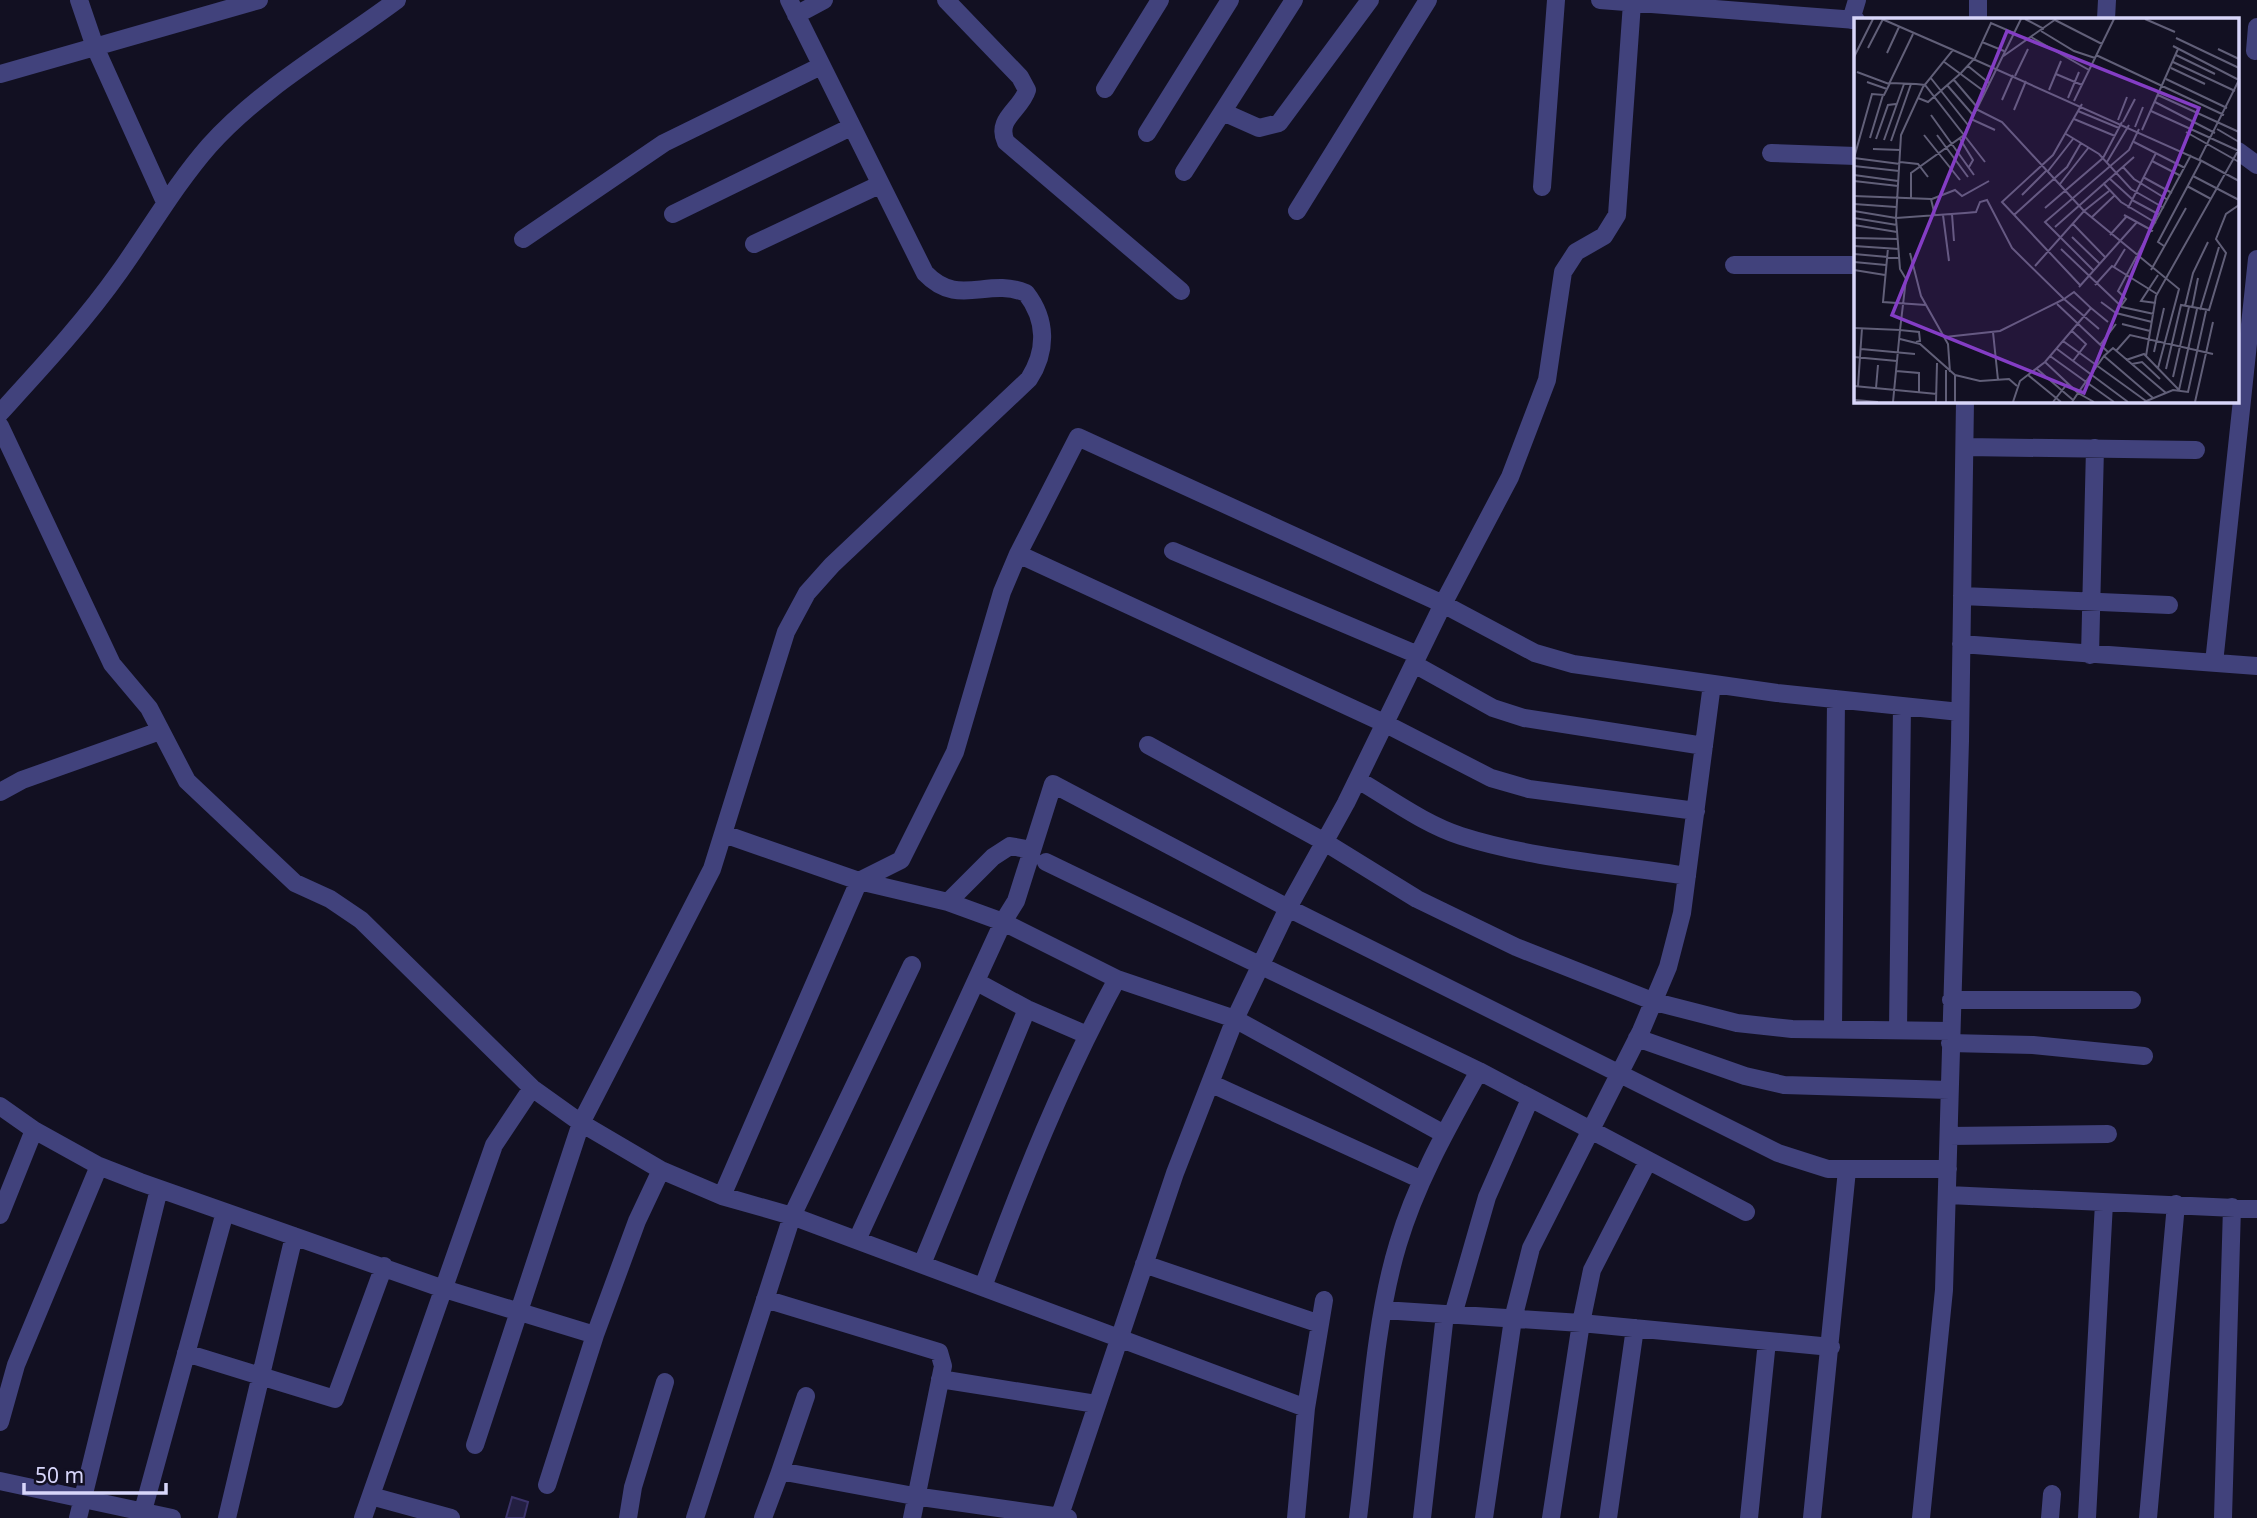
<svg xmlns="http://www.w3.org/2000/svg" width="2257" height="1518" font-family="'Noto Sans',sans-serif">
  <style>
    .building { fill: #231f41; stroke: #3b336a; stroke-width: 2 }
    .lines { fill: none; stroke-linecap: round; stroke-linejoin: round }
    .street { stroke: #41427c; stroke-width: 18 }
    .inset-road { fill: none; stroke: #615f78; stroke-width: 2 }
    .view { fill: #843dc5; fill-opacity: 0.15; stroke: #843dc5; stroke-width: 3.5 }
    .inset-edge { fill: none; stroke: #d8d6fa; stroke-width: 3.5 }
  </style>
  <rect width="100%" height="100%" fill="#121022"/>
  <!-- building -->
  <path class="building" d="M512 1497 528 1502 524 1518H506Z"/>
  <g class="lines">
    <!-- street -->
    <path class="street" d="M79 0 95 47 165 202
      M946 0 1020 77 1027 90C1021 110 995 119 1006 142L1181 291
      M1600 0 1856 20
      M1978 0V19
      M796 15 824 0
      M2106 19 2107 0
      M1851 20 1857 0
      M2255 51 2257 27
      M0 74 259 0
      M1105 89 1160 0
      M1223 112 1259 128 1279 123 1370 0
      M1147 133 1230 0
      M2238 151 2257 165
      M1771 153 1856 156
      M1184 172 1294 0
      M1542 187 1556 0
      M1297 211 1428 0
      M673 214 851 127
      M523 239 664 143 821 66
      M754 244 879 185
      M1734 265H1856
      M0 413C42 367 84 322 120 271 150 229 175 185 209 146 262 87 334 47 397 0
      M0 426 112 664 149 708 187 781 295 883 330 899 361 920 532 1088 581 1123 475 1445
      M1965 447 2196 450
      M1173 551 1418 655
      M1018 554 1386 724 1491 778 1529 789 1696 811
      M1962 596 2169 605
      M1961 644 2257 666
      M2090 655 2095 448
      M2214 663 2257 259
      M1414 664 1493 708 1524 718 1704 746
      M1148 745 1323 841 1417 899 1516 947 1655 1002 1737 1023 1792 1029 1951 1031
      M1358 780C1391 799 1424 824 1461 836 1533 859 1613 864 1687 876
      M0 792 22 780 160 731
      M724 834 859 881 948 902 1003 922 1117 979 1235 1019 1444 1134
      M1046 862 1479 1071 1746 1212
      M948 902 993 857 1010 846 1032 850
      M977 982 1027 1009 1087 1035
      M1951 1000H2132
      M1833 1029 1836 699
      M1898 1030 1902 706
      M1637 1038 1745 1076 1784 1085 1949 1090
      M1950 1043 2033 1045 2144 1056
      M1212 1084 1422 1180
      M0 1106 34 1130 99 1166 140 1182 441 1288 595 1335 637 1221 661 1170 581 1123 712 869 786 632 807 593 832 565 1029 379C1047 351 1047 320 1026 293 987 277 958 308 925 273L789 0
      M1949 1136 2108 1134
      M661 1170 722 1196 792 1216 1306 1408
      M1948 1195 2257 1209
      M722 1196 859 881 901 860 955 752 1002 592 1018 554 1078 437 1443 604 1535 653 1573 664 1777 693 1960 712
      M0 1215 34 1130
      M857 1240 1003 922 1016 901 1053 784 1288 908 1778 1153 1828 1169H1948
      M922 1264 1027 1009
      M1144 1264 1320 1324
      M983 1287C1022 1181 1063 1078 1117 979
      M765 1299 939 1352 943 1366 912 1518
      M1383 1310 1581 1323 1831 1347
      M1453 1315 1487 1197 1530 1099
      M186 1353 335 1399 384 1266
      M940 1379 1096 1404
      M0 1422 16 1365 99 1166
      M779 1475 806 1396
      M0 1481 172 1518
      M547 1485 595 1335
      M371 1496 451 1518
      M78 1518 159 1189
      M141 1518 225 1212
      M227 1518 294 1236
      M363 1518 494 1145 532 1088
      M628 1518 633 1487 665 1382
      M695 1518 792 1216 912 965
      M763 1518 779 1475 785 1472 914 1496 1068 1518
      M1059 1518 1175 1173 1235 1019 1288 908 1346 803 1443 604 1510 477 1547 380 1563 272 1576 252 1604 236 1617 215 1632 3
      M1296 1518 1306 1408 1324 1300
      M1358 1518C1369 1432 1373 1326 1398 1244 1416 1183 1448 1127 1479 1071
      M1422 1518 1445 1314
      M1484 1518 1513 1319 1531 1248 1641 1031 1668 967 1682 913 1712 684
      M1551 1518 1581 1323 1592 1270 1648 1161
      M1608 1518 1635 1328
      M1749 1518 1767 1341
      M1812 1518 1847 1170
      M1921 1518 1944 1290 1960 741 1965 401
      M2050 1518 2052 1494
      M2087 1518 2104 1203
      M2148 1518 2176 1204
      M2223 1518 2232 1207"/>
  </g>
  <!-- overview -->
  <g transform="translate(1854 18)">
    <rect width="385" height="385" fill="#121022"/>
    <path class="inset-road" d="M171 1 190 11M291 1 321 14M201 2 248 26M187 13 220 33 241 40M177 19 235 52M322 20 385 50M128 24 150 33M14 30 29 1M364 31 385 41M99 32 345 142 385 62 319 28M33 35 45 9M242 37 370 97M322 37 361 56M0 39 19 1M148 39 202 1M89 43 131 74M319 44 381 73M114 48 135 65M317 50 351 66M3 54 35 66 59 16M202 56 228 67M161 58 174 31M76 59 114 107M312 61 373 90M100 62 123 89M13 64 33 71M93 67 119 97M195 72 207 43M304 77 385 114M64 80 74 84 107 55 121 40 137 5 160 15M214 80 225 54M148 82 159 57M220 83 260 1M301 84 361 115M122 91 148 104 230 193 325 271 304 350M160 92 172 63M224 93 265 110M297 93 385 133M77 97 120 157M117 101 141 112M220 101 261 118M264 102 273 79M269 104 281 81M281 109 289 89M363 111 385 124M288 112 324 31M332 114 385 144M212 116 245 136 277 171 310 190M70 117 106 162M83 117 114 159M16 120 29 77M22 121 34 87 42 86M106 121 119 142 115 149M30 122 50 66M37 123 57 66M280 124 331 150M19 131 46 132M0 140 18 76 30 77 36 65 62 66 71 67 131 144M0 140 46 146M346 142 385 163M298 143 327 158M46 144 64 146 74 159M253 144 275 107M0 148 45 153M269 149 280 161 314 182M194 153 219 121M0 157 44 163M339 158 385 182M289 159 318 175M255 160 278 181M0 163 44 168M249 165 267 184 302 205M206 166 235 129M333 168 357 181M168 177 193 152M0 178 77 181 81 198M57 181V155L110 117 167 1M78 181 101 172 108 178 135 163M278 182 306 197M0 186 42 189M191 190 249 140 268 104M274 190 302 135M0 193 42 200 111 195 122 194 126 184 133 182 158 230 210 281 220 274 237 290 191 344 166 363 159 384M98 196 100 223M89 197 95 243M160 197 213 149 227 125M270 197 299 213M0 200 43 207M237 200 260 178M219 206 251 239M0 207 43 214M201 209 280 139M256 217 273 198M218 219 245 245M0 220 44 221M0 228 45 231M310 228 304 224 347 143M34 230 29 284 72 287M207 231 268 289 300 296M56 235 67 278 94 326 96 354M0 236 45 240M0 244 32 247M181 248 230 193 255 173M260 249 271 231M0 252 31 257M239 252 191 204 275 132 285 111M297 252 332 190M226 267 148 184 199 137 228 86M241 267 258 248 303 276M225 269 283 204M247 284 262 295 298 304M302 285 287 283 304 257M203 286 254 334M267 288 272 281 264 273 337 137M331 288 339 255 354 224M237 290 254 304M338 290 344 260M346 292 365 229M268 306 296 313M0 310 46 312 52 261 46 251 42 200 47 117 69 69 99 32 28 1M218 313 232 326 219 343M139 314 144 362M91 319 146 313 210 281 245 311M46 321 66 326 101 357V384M209 323 292 383M246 327 262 306M7 331 61 336M203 331 274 384M262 333 276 317 359 336M300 334 310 290M196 338 260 384M250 338 259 330 312 375M292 338 302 278 385 131M0 339 43 343M272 342 290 336 325 372 343 291M191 344 224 375 218 384M278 346 288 344 306 361M183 351 219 382M312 351 327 287 355 292 372 235 362 221 372 196 385 187M92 352V384M42 353 65 355V375M101 357 126 363 155 361 163 368M174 357 207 384M319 359 335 289M0 368 83 376M4 368 8 310M22 370 24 347M1 382 24 384M39 384 46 312 65 314 66 323 62 324M82 384 83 345M199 384 213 366M240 384 224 375 250 338 299 380M290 384 319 372 334 374 352 293M341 384 359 304"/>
    <path class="view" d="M153 13 345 90 230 375 38 297Z"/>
    <rect width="385" height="385" class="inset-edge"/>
  </g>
  <!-- scale -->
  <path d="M24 1483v10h142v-10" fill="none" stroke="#d8d6fa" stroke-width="3.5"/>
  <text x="35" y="1483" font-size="21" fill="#d8d6fa" stroke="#121022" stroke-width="5" paint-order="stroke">50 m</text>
</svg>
